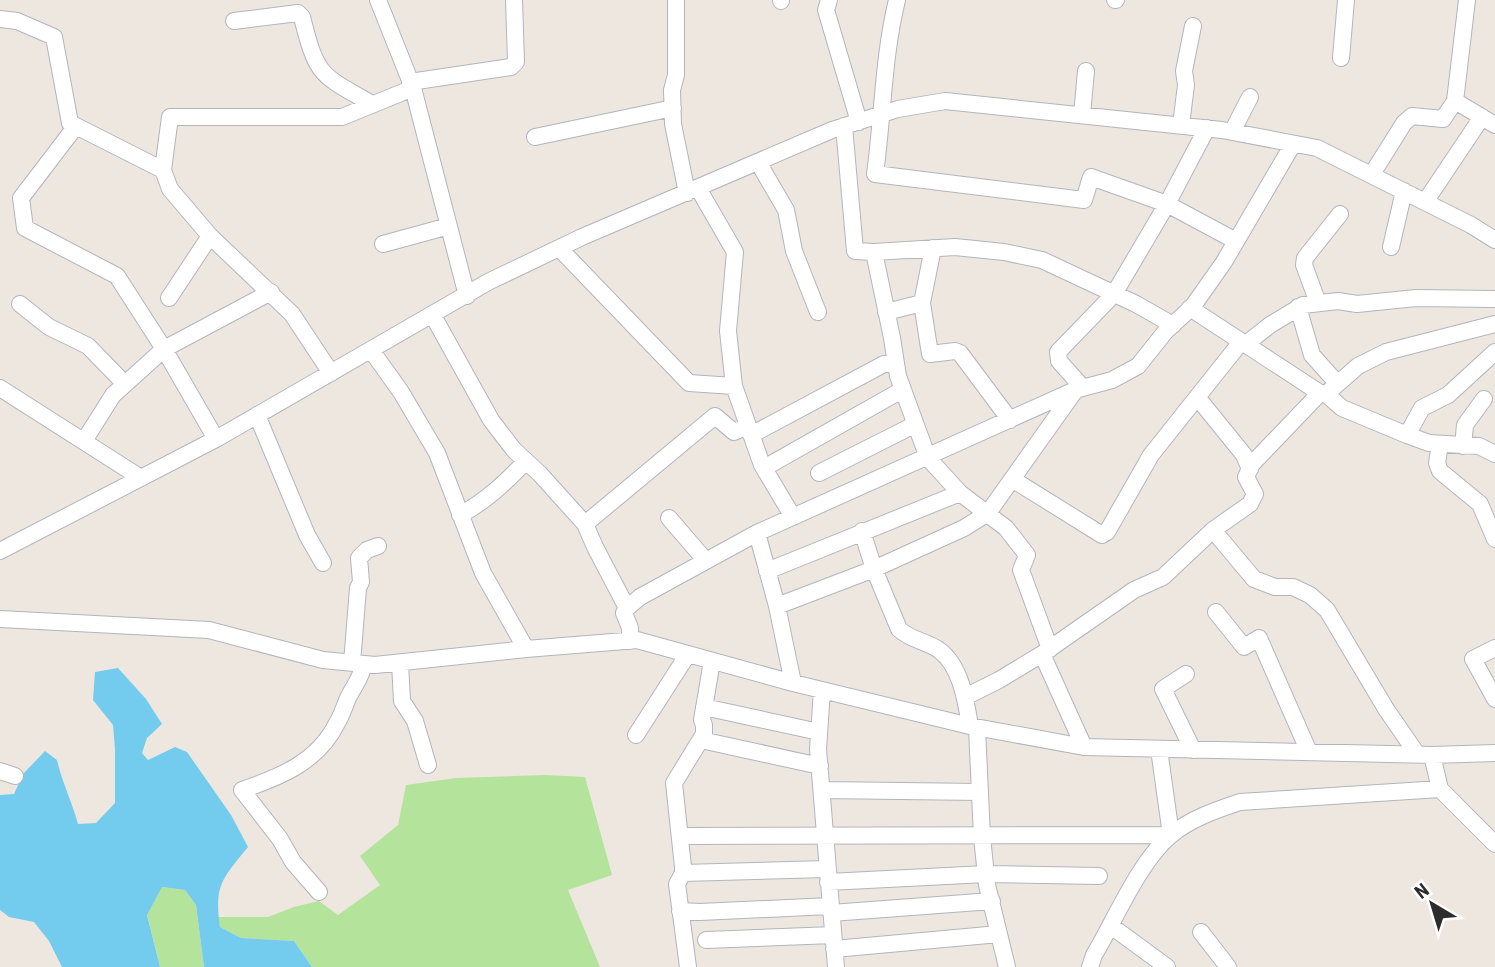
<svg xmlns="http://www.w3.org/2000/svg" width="1495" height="967" font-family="'Roboto Condensed',sans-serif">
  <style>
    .green { fill: #b4e39c }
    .water { fill: #73ccee }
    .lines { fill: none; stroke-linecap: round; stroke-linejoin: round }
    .street-casing { stroke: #b2b5bf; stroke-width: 18 }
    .street { stroke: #fff; stroke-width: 16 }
  </style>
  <rect width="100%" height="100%" fill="#ede7df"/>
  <!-- green -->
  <path class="green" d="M545 775 585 777 612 875 568 890 600 967H312L294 941 241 938 220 927 218 917H268L294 907 319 901 338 915 380 885 360 856 398 825 406 785 456 778Z
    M162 887 185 890 196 905 204 967H160L147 914Z"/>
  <!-- water -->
  <path class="water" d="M118 668 146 699 162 724 147 738 142 753 148 760 175 747 187 752 231 815 248 847C222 879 214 885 220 927L241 938 294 941 312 967H204L196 905 185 890 162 887 147 915 160 967H62L49 941 34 922 9 917 0 910V795L14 794 23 774 45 751 57 760C62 782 72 802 78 824L96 823 115 803V749L113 725 93 700 95 672Z"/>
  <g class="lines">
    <defs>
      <path id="street" d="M378 0 413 88 467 296
        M676 0V75L672 90 673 124 687 193
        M781 0V1
        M829 0 826 10 859 122
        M897 0C883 57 883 116 875 174L1084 200 1091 177 1167 204 1114 294 1058 352 1059 361 1083 388
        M1115 0H1116
        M0 19 17 21 54 37 70 123 163 170
        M234 21 298 13 302 17C317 77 320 74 372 104
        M1341 58 1346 0
        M410 82 511 67 516 62 514 0
        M1455 101 1495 125
        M1082 115 1086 71
        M1181 125 1186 85 1184 71 1193 26
        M76 126 21 198 25 228 117 276 164 349 271 292
        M844 126 855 251 874 252 955 247 1004 252 1042 260 1136 304 1173 325
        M1207 128 1167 204 1236 241
        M1232 132 1250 97
        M535 137 673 108
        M758 162 786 210 794 251 818 312
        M1372 174 1404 123 1412 116 1443 119 1455 101 1467 0
        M698 188 735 252 728 331 734 386
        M1425 202 1482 117
        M383 244 449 226
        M1391 247 1404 191
        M559 248 689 383 734 386 762 465 793 517
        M933 248 922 303 930 354 955 351 960 353 1010 420
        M874 252 892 338 898 376 928 458 960 493 1006 528 1027 555 1021 570 1050 649
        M169 298 210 236
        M1318 303 1304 265 1305 258 1340 214
        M20 304 49 327 88 346 125 384
        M1298 307 1312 355 1337 383
        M1190 308 1320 393
        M886 312 922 303
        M432 314 491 420 514 450 540 474 585 524 595 547 627 608
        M1246 344 1270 325 1303 305 1338 301 1357 304 1416 298 1495 299
        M371 350 401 392 437 453 483 573 526 649
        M331 373 292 314 210 236 170 189 163 170 170 117H342L413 88
        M0 388 141 478
        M1326 394 1342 408 1407 435 1429 443 1479 446 1495 454
        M1197 397 1244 455 1250 469
        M257 415 307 535 323 563
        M751 435 884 364 896 363
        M1407 435 1422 408 1448 395 1495 352
        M84 441 113 395 164 349 216 439
        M1440 444 1437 463 1440 471 1480 504 1495 539
        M1463 446 1465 425 1484 399
        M764 468 902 390
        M819 473 914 425
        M1012 479 1102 535 1107 532 1151 455 1241 342
        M460 515C486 501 506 482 526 461
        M669 518 706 561
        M585 524 715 416 734 432 748 426
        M1213 530 1254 579 1275 587H1293L1310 595 1327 610 1386 709 1417 754
        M862 531 874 569 964 528 988 513 1074 392
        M757 533 777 606 793 683
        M0 551 216 439 488 282 582 237 832 130 898 109 945 101 1222 130 1317 148 1471 225 1495 240
        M767 571 960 493
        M777 606 874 569 899 629C910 640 926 641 939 650 961 666 966 701 970 726
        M1216 612 1244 647 1259 638 1309 752
        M0 619 209 630 323 660 375 665 526 649 637 640 793 683 970 726 1084 747 1432 755 1495 753
        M630 641V628L624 613 627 608 640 597 757 533 1075 390 1112 380 1138 366 1165 332 1193 306 1224 262 1293 144
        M1495 648 1473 659 1495 699
        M1042 654 1084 747
        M352 663 358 588 361 582 359 558 367 550 378 546
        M400 663 402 701 415 721 428 765
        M1186 674 1163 689 1193 750
        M822 690 818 749 836 967
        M965 697 999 680 1042 654 1134 590 1163 577 1213 530 1250 504 1255 494 1246 477 1252 464 1320 393 1326 394 1358 366 1386 352 1495 324
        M704 707 819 732
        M977 728 982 837 987 885 1007 967
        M636 735 688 654
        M701 740 820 766
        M1432 755 1440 789 1495 844
        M0 771 15 776
        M822 790 980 792
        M680 836 1171 835 1159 749
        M683 873 827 869
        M828 882 986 874 1099 876
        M319 892 293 862 280 839 242 790C280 777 318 762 337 723 342 715 344 707 348 698 354 686 361 678 364 664
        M680 911 700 912 830 906
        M831 913 992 901
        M1111 926 1167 967
        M1201 932 1228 967
        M706 940 833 935
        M834 949 999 934
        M688 967 677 884 683 873V867L674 783 704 734V725L702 720 712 661
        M1090 967 1094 955C1115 920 1140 860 1171 835 1190 819 1216 810 1240 802L1440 789"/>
    </defs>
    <!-- street casing -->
    <use href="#street" class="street-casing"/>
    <!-- street -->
    <use href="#street" class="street"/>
  </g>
  <!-- north arrow -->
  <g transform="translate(1432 904) rotate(322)" stroke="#ffffff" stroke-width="5" paint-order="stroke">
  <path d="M0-5L12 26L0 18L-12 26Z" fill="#2c2c2c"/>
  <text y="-10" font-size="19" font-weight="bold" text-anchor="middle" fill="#2c2c2c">N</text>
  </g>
</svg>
